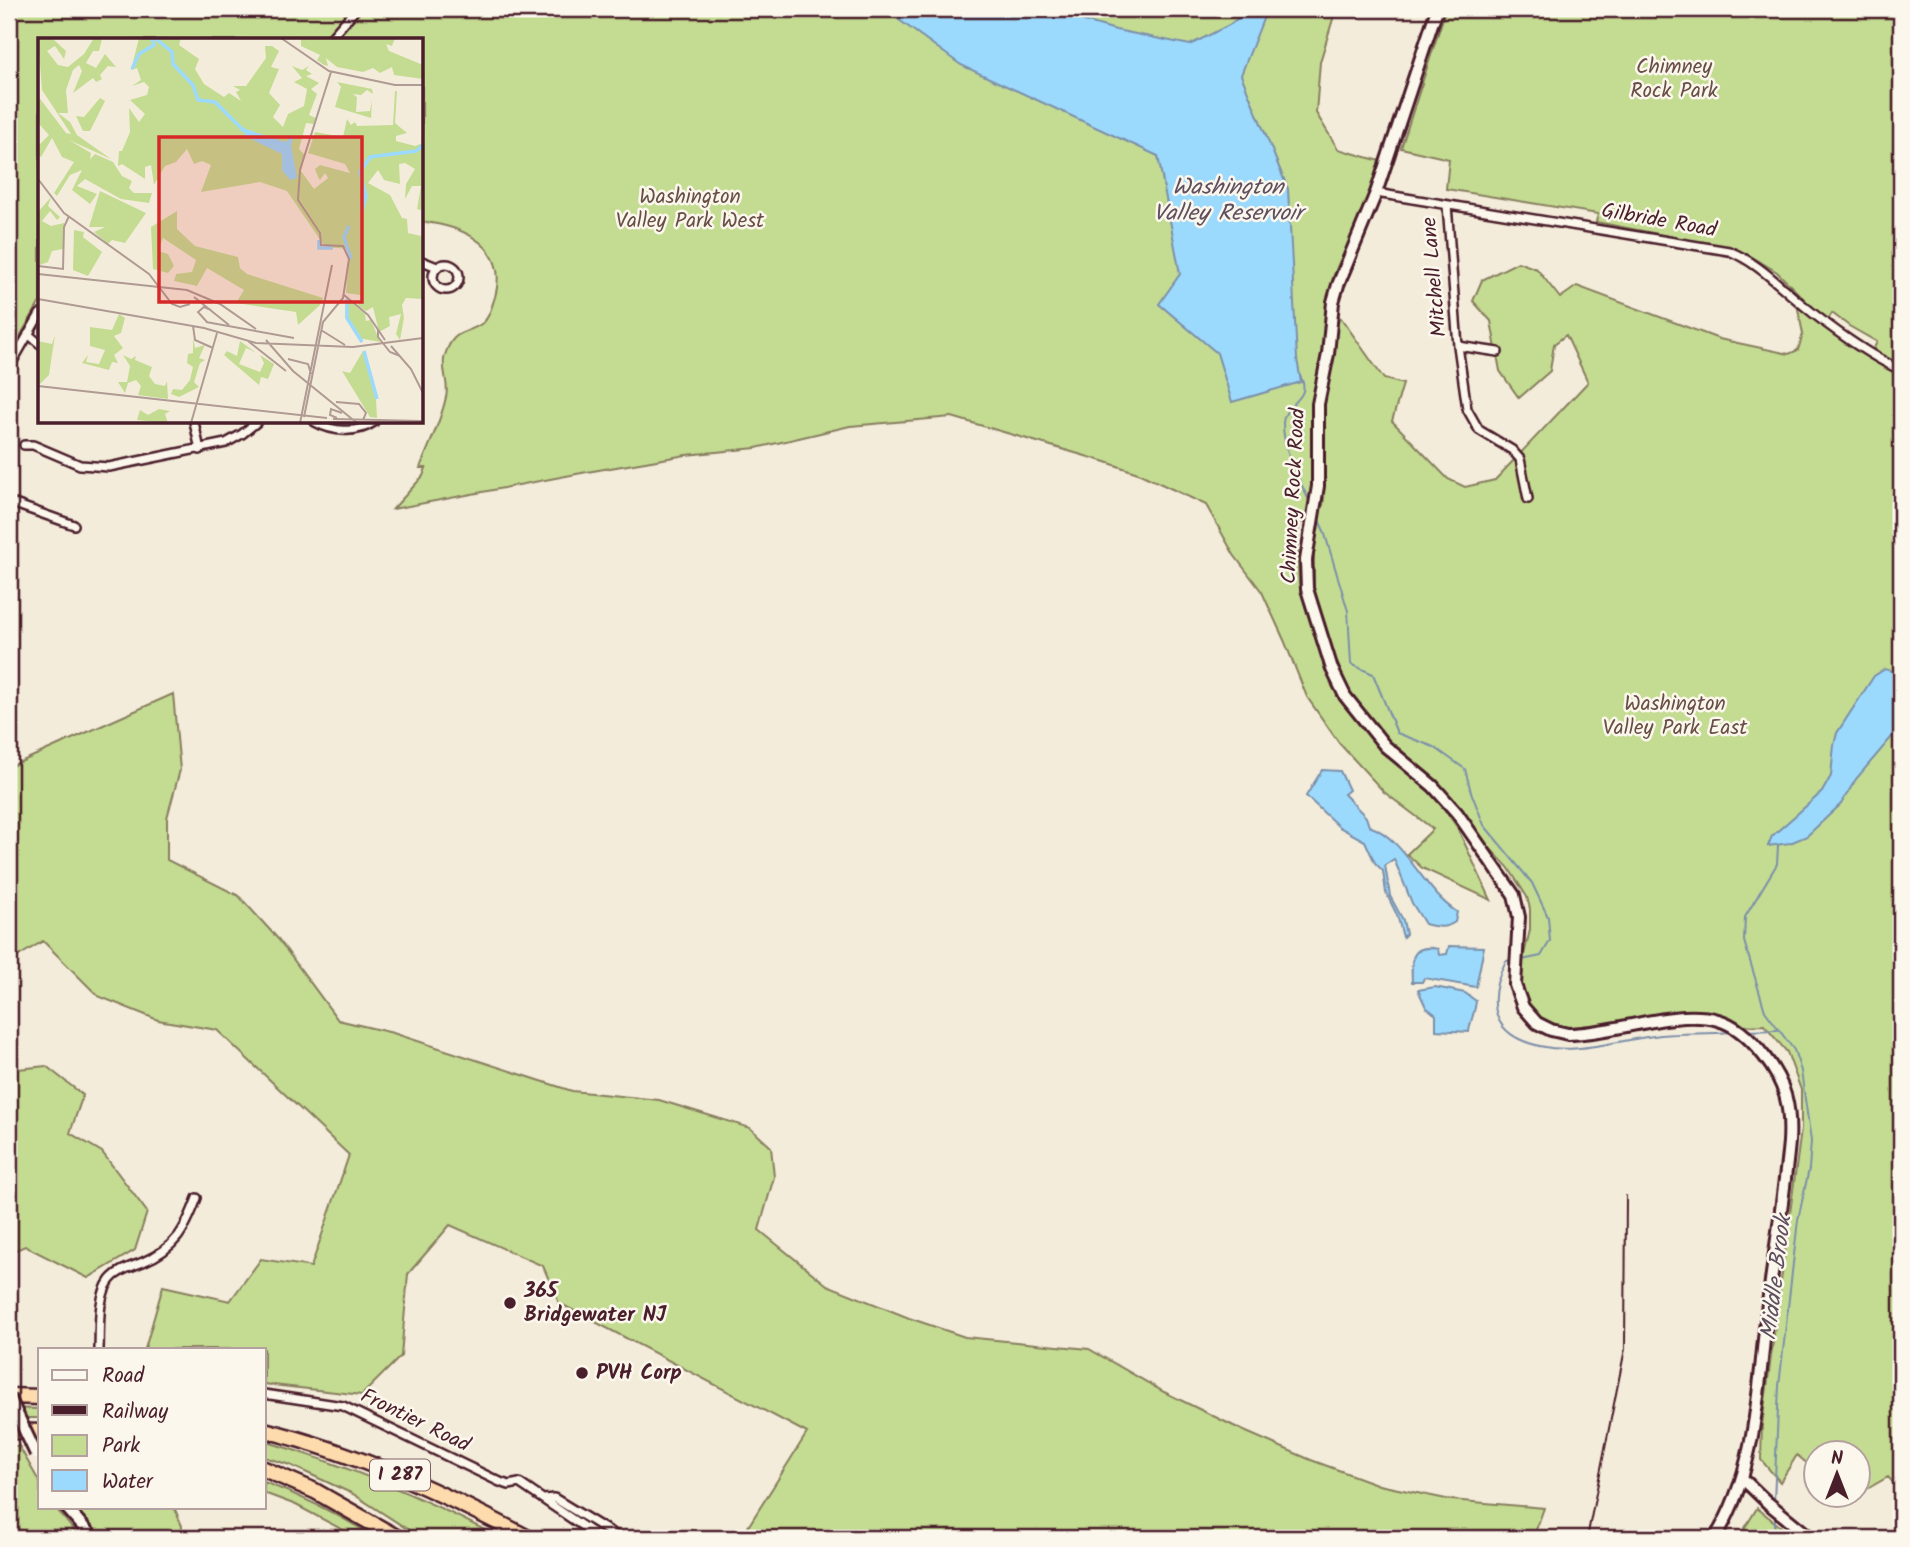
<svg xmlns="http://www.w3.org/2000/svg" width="1910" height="1547" font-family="Kalam,sans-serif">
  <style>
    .green { fill: #c4dc92; stroke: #877e5e; stroke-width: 2; fill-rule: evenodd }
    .water { fill: #9cdafd; stroke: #7b8fa9; stroke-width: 2 }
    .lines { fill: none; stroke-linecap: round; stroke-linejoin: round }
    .stream { stroke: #7b8fa9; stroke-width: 2 }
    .street-casing { stroke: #4a1f2b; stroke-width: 12 }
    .secondary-casing { stroke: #4a1f2b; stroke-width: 16 }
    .highway-casing { stroke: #4a1f2b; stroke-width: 19 }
    .street { stroke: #fbf7ec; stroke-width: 7 }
    .secondary { stroke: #fbf7ec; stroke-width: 10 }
    .highway { stroke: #fedbac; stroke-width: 14 }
    .rail { stroke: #4a1f2b; stroke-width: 2 }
    .secondary-bridge-casing { stroke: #4a1f2b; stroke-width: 16; stroke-linecap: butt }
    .secondary-bridge { stroke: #fbf7ec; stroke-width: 10 }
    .poi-dot { fill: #4a1f2b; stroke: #fbf7ec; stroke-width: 2.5 }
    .labels { text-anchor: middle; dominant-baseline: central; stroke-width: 5; stroke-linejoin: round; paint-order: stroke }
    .shield { fill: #fbf7ec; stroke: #7f6065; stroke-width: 2 }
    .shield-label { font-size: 19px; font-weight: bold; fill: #4a1f2b }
    .park-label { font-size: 21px; fill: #684e45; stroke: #fbf7ec }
    .street-label { font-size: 21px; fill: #4a1f2b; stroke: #fbf7ec }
    .poi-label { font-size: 21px; font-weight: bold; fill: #4a1f2b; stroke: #fbf7ec; text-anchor: start }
    .water-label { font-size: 23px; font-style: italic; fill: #5e4e60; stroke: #fbf7ec }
    .inset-river { fill: none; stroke: #9cdafd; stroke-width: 3.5 }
    .inset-road { fill: none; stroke: #b09a94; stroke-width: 2 }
    .view { fill: #d62828; fill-opacity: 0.15; stroke: #d62828; stroke-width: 3.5 }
    .inset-edge { fill: none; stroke: #4a1f2b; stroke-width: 3.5 }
  </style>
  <rect width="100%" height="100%" fill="#f4ecda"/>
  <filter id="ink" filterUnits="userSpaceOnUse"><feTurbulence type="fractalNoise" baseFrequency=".0143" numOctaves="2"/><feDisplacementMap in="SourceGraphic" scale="14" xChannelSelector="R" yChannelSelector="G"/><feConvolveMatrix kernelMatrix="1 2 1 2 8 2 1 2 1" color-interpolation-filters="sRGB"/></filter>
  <g filter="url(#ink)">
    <!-- green -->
    <path class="green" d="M9 9H1336L1320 62 1316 113 1338 149 1380 161 1353 240 1340 260 1333 277 1328 311 1341 318 1384 379 1403 384 1392 421 1448 479 1465 487 1495 480 1588 382 1566 335 1554 344 1550 371 1519 398 1500 371 1491 321 1473 301 1482 280 1518 262 1537 269 1560 298 1577 286 1719 339 1789 354 1798 350 1803 334 1797 304 1803 298 1777 272 1747 254 1731 248 1596 222 1598 214 1446 189 1449 159 1401 148 1446 9H1901V1491L1888 1477 1858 1494 1857 1452H1815V1470L1797 1455 1780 1482 1761 1460 1762 1425 1801 1130V1090L1787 1052 1764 1025 1742 1026 1720 1014 1704 1013 1562 1028 1534 1023 1519 1013 1513 1000 1530 930V909L1527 897 1508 867 1380 733 1356 702 1346 684 1332 651 1314 588V540L1321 501 1323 506 1324 498 1310 506 1305 525 1301 519 1297 537 1299 584 1333 688 1375 739 1429 788 1457 827 1491 900 1422 868 1407 854 1433 829 1384 792 1339 743 1307 697 1284 640 1262 592 1234 555 1206 505 1138 473 1106 462 952 417 850 426 756 448 686 455 587 472 393 509 423 476 426 468H420C429 445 441 421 446 397 450 384 440 368 445 355 454 327 466 336 484 322 490 316 492 305 495 297 509 247 465 226 422 222V40H40V302L9 355ZM1832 313 1849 326 1877 342 1873 350 1828 320Z
      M173 694 180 770 167 818V860L239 896 279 940 338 1020 393 1033 572 1091 659 1100 750 1128 771 1147 774 1177 759 1230 827 1285 909 1318 965 1337 1089 1349 1164 1392 1244 1431 1311 1460 1379 1485 1451 1500 1544 1508 1533 1538H741L807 1433 559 1303 543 1266 450 1225 408 1274 401 1356 362 1395 264 1384V1349H145L163 1286 230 1301 261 1259 311 1267 349 1155 217 1030 158 1020 98 996 43 941 9 962V767Z
      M46 1066 83 1095 70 1133 102 1152 147 1212 135 1250 88 1278 25 1246 9 1253V1070Z
      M9 1408 40 1409V1418H9Z
      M264 1441C346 1465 425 1498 500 1538H421L353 1494 290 1465 264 1457Z
      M9 1446H19L40 1483V1507H55L80 1538H44L9 1526Z
      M264 1482C304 1497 340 1515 376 1538H358L296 1505 264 1493Z
      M75 1507H174L182 1526 181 1537 105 1538 86 1522Z
      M1757 1508 1795 1538H1739Z"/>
    <!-- water -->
    <path class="water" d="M884 9H1068L1081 20 1116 30 1190 45 1229 25 1250 9H1267L1241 75 1288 189 1297 359 1301 382 1232 402 1217 353 1159 304 1180 274 1158 156 961 65Z
      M1885 669 1901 674V723L1897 731 1856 779 1841 804 1807 836 1790 843 1768 846 1772 836 1822 792 1831 776 1834 745 1837 733 1874 676Z
      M1322 770 1340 771 1349 790 1344 794 1366 817 1369 826C1405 838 1424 892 1457 912L1455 922C1445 929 1436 927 1425 924L1412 903 1394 859 1385 865 1390 896 1403 920 1406 934 1403 937 1397 915 1386 893 1383 871 1375 863 1365 841 1339 827 1306 796Z
      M1449 946 1484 947 1476 987 1424 978 1422 982H1412C1411 961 1410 943 1438 949L1439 955 1447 954Z
      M1435 987 1465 993 1476 1001C1475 1013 1470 1021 1469 1032L1436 1030V1015L1426 1007 1418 990Z"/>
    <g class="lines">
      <!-- stream -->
      <path class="stream" d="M1901 319 1896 326 1897 338 1901 342
        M1300 376C1314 400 1282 403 1283 424 1283 451 1299 480 1311 504
        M1318 518 1324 531 1348 611 1351 664 1373 674 1397 733 1434 747 1465 769 1471 792 1484 825 1532 883 1548 917 1550 941 1541 956 1522 960
        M1513 960 1506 961C1498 976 1492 994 1496 1012 1499 1025 1507 1033 1519 1039 1564 1061 1614 1040 1661 1035 1684 1033 1708 1034 1731 1032
        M1747 1031 1777 1030
        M1774 1502 1779 1386 1798 1220 1809 1169 1811 1141 1801 1071 1794 1050 1765 1011 1744 941 1745 917 1777 864 1778 845
        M1775 1515V1538"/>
      <defs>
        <path id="street" d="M329 40 356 9
          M1376 193 1729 251C1759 263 1778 285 1803 305 1828 326 1871 357 1901 370
          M1447 205 1458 346 1467 409 1479 430 1512 450 1520 459 1528 499
          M422 261 437 267
          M433 277a13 13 0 1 1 26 0a13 13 0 1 1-26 0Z
          M28 334 40 344
          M1458 346 1498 352
          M9 368 40 314
          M194 422 200 450
          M315 422C333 432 357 434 374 422
          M24 445H33L80 465 109 467 226 443 242 434 257 422
          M9 502 74 525
          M99 1349C100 1329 97 1297 110 1280 118 1270 131 1267 143 1262 176 1248 185 1230 197 1198
          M264 1394 343 1406 500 1482 509 1485 519 1483 600 1538
          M544 1499 554 1498 620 1538"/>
        <path id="secondary" d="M1437 9 1376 193 1338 285 1333 302 1328 354 1318 404V486L1306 560 1307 589 1332 669 1345 696 1385 746 1433 786 1457 813 1514 895 1519 917 1515 985 1523 1007 1537 1023 1551 1030 1568 1034C1614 1034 1675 1008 1718 1020 1737 1025 1753 1042 1764 1056 1786 1084 1791 1107 1789 1142 1784 1198 1774 1255 1767 1311 1758 1388 1757 1471 1715 1538
          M1743 1479 1768 1503 1811 1538
          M66 1507 93 1538"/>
        <path id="highway" d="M9 1396 40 1397
          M264 1430C357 1453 443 1493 528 1538
          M9 1431 40 1432
          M264 1469 315 1491 398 1538"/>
      </defs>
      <!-- street casing -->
      <use href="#street" class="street-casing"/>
      <!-- secondary casing -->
      <use href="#secondary" class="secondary-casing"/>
      <!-- highway casing -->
      <use href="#highway" class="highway-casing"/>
      <!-- street -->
      <use href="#street" class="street"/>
      <!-- secondary -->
      <use href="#secondary" class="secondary"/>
      <!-- highway -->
      <use href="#highway" class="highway"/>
      <!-- rail -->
      <path class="rail" d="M1587 1538 1625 1349 1626 1196"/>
      <defs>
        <path id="secondary-bridge" d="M9 1397 36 1454"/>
      </defs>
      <!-- secondary-bridge casing -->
      <use href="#secondary-bridge" class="secondary-bridge-casing"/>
      <!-- secondary-bridge -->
      <use href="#secondary-bridge" class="secondary-bridge"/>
    </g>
  </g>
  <!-- markers -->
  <g class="poi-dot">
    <circle cx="510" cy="1303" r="7"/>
    <circle cx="582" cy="1373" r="7"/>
  </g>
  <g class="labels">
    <!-- shield labels -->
    <rect class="shield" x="370" y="1459.5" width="60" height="31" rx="5"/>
    <g class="shield-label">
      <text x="400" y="1475">I 287</text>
    </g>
    <!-- park labels -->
    <g class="park-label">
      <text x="1674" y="67">Chimney<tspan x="1674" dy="24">Rock Park</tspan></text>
      <text x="690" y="197">Washington<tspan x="690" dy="24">Valley Park West</tspan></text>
      <text x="1675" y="704">Washington<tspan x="1675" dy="24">Valley Park East</tspan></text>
    </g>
    <!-- street labels -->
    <g class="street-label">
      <text transform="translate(1659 221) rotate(10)">Gilbride Road</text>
      <text transform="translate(1435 277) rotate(-95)">Mitchell Lane</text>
      <text transform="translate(1294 496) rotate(-87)">Chimney Rock Road</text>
      <text transform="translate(415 1421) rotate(26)">Frontier Road</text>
    </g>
    <!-- poi labels -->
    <g class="poi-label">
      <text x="524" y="1291">365<tspan x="524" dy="24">Bridgewater NJ</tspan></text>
      <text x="596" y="1373">PVH Corp</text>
    </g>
    <!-- water labels -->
    <g class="water-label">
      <text x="1228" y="188">Washington<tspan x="1228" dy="26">Valley Reservoir</tspan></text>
      <text transform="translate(1777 1278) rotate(-83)">Middle Brook</text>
    </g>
  </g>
  <!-- overview -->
  <g transform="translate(38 38)">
    <rect width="385" height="385" fill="#f4ecda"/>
    <path d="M0 0H14L28 13 26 21 17 8 9 13 20 27 30 29 46 16 56 0 64 1 61 13H55L48 25 58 30 67 16 78 29 70 28 62 37 64 41 58 44 55 40 35 55 44 33 41 27 35 32 28 52 30 75H20L32 84 39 97 73 121 31 102 53 115 52 121 57 116 75 124 84 138 94 143 91 150 96 155H114L111 165 83 161 47 141 39 148 59 156 52 166 34 152 44 132 32 137 19 158 16 155 36 124 24 119 14 100 3 119 0 117V108L11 97 0 85V58L28 95 33 96 4 52ZM101 0H143L141 7 161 21 157 31 166 46 186 59 191 55 203 63 198 54 202 52 195 48H208L228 20 227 8H234L241 13 233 29 241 31 231 55 242 67 235 79 245 89 250 76 266 68 269 51 256 44 264 40 254 28 264 32 271 28 268 32 274 36 268 38 281 45 273 51 279 56 271 77 278 80 276 86 268 85 261 111 267 117 263 133 276 151 290 140 287 135 282 142 280 139 277 131 282 127 312 135 307 126 270 115 277 94 305 99 309 81 313 87 317 84 319 88 355 87 357 53H359L357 85 369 95 358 98V103L377 108 385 105 383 172 379 171 383 148H374L367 161 368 146 377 131 367 125 361 126 362 146 346 142 340 132 330 145 352 157 364 180 369 181 370 195 383 198 385 205V261L368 260 364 267 366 280 362 302 358 296 363 276 351 279 352 288 341 294 335 269 328 273 319 267 326 262 322 257 308 255 311 211 287 209 249 153 222 144 163 154 173 127 164 123 156 126 149 111 138 124 127 128 116 147 113 127 107 129V141L84 126 80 128 81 113H84L92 94 91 70 101 84 107 76 92 62 109 57 111 49 106 44 94 48 103 42 99 30 93 32ZM263 0H357L354 8 348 6 351 13 385 27V41L356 37 354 29 342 35 335 30 325 34 299 29 288 20 290 28 286 27 279 22 282 17 263 8ZM299 44 334 51 335 56 329 52 323 57 315 56 319 59 318 74 332 73 334 62 333 80 297 69 303 49ZM62 60 67 63 52 93H45L38 78 46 79ZM62 153 108 175 87 205 74 202 70 206 56 194 67 189H51ZM13 159 10 168 22 179 19 182 12 173 4 183 13 188 26 185 25 211 14 213 10 224 2 227 0 174ZM139 173V191L157 208 200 219 202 230 209 236 285 260 282 267 260 287 258 274 198 265 206 252 169 230 159 248 136 243 138 236 154 234 158 222 125 200 120 213 130 216 136 228 130 235 115 231 113 189ZM36 192 46 194 45 199 64 214 50 238 35 232ZM308 260 327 276 328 283 333 282 342 304 320 300 307 279ZM81 276 87 280 83 295 76 298 85 310 76 317 80 325 74 324 71 332 44 325 50 317 48 324 61 326 67 312 52 308V289L74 292ZM17 297 11 337 0 348V303L14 306ZM155 300 157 310 167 307 161 320 167 322 162 325 156 344 161 349 141 359 133 356 135 351 144 352 152 342 155 329 149 325 150 316 155 315ZM202 303 217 314 208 310 201 326 222 334 226 325 222 317 236 326 230 341 223 339 221 347 186 317 189 313 199 318ZM325 313 338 361 339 380 332 379 304 333 312 335ZM85 317 93 321 98 318 97 322 114 329 111 338 117 346 127 348 129 343 130 361 100 357 103 348 98 342 90 345 87 355 80 344H89L92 328ZM121 371 132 373 127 376 130 385 99 382 102 372 110 377Z" fill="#c4dc92"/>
    <path d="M202 89 247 104 256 98 253 107 259 140 252 142 244 132V116L209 99Z" fill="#9cdafd"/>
    <path class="inset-river" d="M117 0 134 14 135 26 155 47 160 62 177 64 206 93M94 31 101 16 116 7 114 0M324 173 328 158 322 134 332 119 378 113 385 107M311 188 306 199 313 221M281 202V210H295M309 261V280L324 304M326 313 339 361"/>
    <path class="inset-road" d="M243 0 291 33 357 47H385M0 141 26 175 111 236 134 266 142 269 152 266M0 228 25 231 26 189 31 178M0 236 149 252 182 266 218 291M306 257 330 277 347 302M156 259 191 287M0 261 166 290 218 305 315 309 385 300M168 284 256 300M169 284 160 274 166 269 173 272M155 288 157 302 175 310M340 291V299L352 314 362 318M283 292 307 307M228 302 255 333 319 385M210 303 248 333M353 308 373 331 385 355M250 321 270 326 273 336M0 348 289 380M298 364 321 366 328 375 325 382M266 379 285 284 305 260 311 221 305 208 283 207 282 195 260 162 262 132 293 34M299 380 292 377 293 371 304 375M295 381 385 383M153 385 179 295M262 385 294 227"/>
    <path class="view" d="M121 99H324V264H121Z"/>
    <rect width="385" height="385" class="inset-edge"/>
  </g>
  <!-- margin -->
  <rect width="1910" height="1547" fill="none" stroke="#fbf7ec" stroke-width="35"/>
  <rect x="18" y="18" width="1875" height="1512" fill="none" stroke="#4a1f2b" stroke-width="2.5" filter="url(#ink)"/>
  <!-- legend -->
  <rect x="38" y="1348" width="228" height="161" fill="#fbf7ec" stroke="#b4a19f" stroke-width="2"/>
  <rect x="52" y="1370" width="35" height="10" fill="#fbf7ec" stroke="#b4a19f" stroke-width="2"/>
  <text x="102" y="1382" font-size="21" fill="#4a1f2b">Road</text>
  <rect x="52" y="1405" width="35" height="10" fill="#4a1f2b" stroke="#b4a19f" stroke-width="2"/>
  <text x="102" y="1418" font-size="21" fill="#4a1f2b">Railway</text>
  <rect x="52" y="1435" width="35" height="21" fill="#c4dc92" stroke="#b4a19f" stroke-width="2"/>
  <text x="102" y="1452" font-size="21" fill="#4a1f2b">Park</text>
  <rect x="52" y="1470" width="35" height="21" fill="#9cdafd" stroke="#b4a19f" stroke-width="2"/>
  <text x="102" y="1488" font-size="21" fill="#4a1f2b">Water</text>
  <!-- north arrow -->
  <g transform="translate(1837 1474)"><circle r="33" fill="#fbf7ec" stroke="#b4a19f" stroke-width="2"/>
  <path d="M0-5L12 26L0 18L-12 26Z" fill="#4a1f2b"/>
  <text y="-10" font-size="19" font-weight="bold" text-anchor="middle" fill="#4a1f2b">N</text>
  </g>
</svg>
